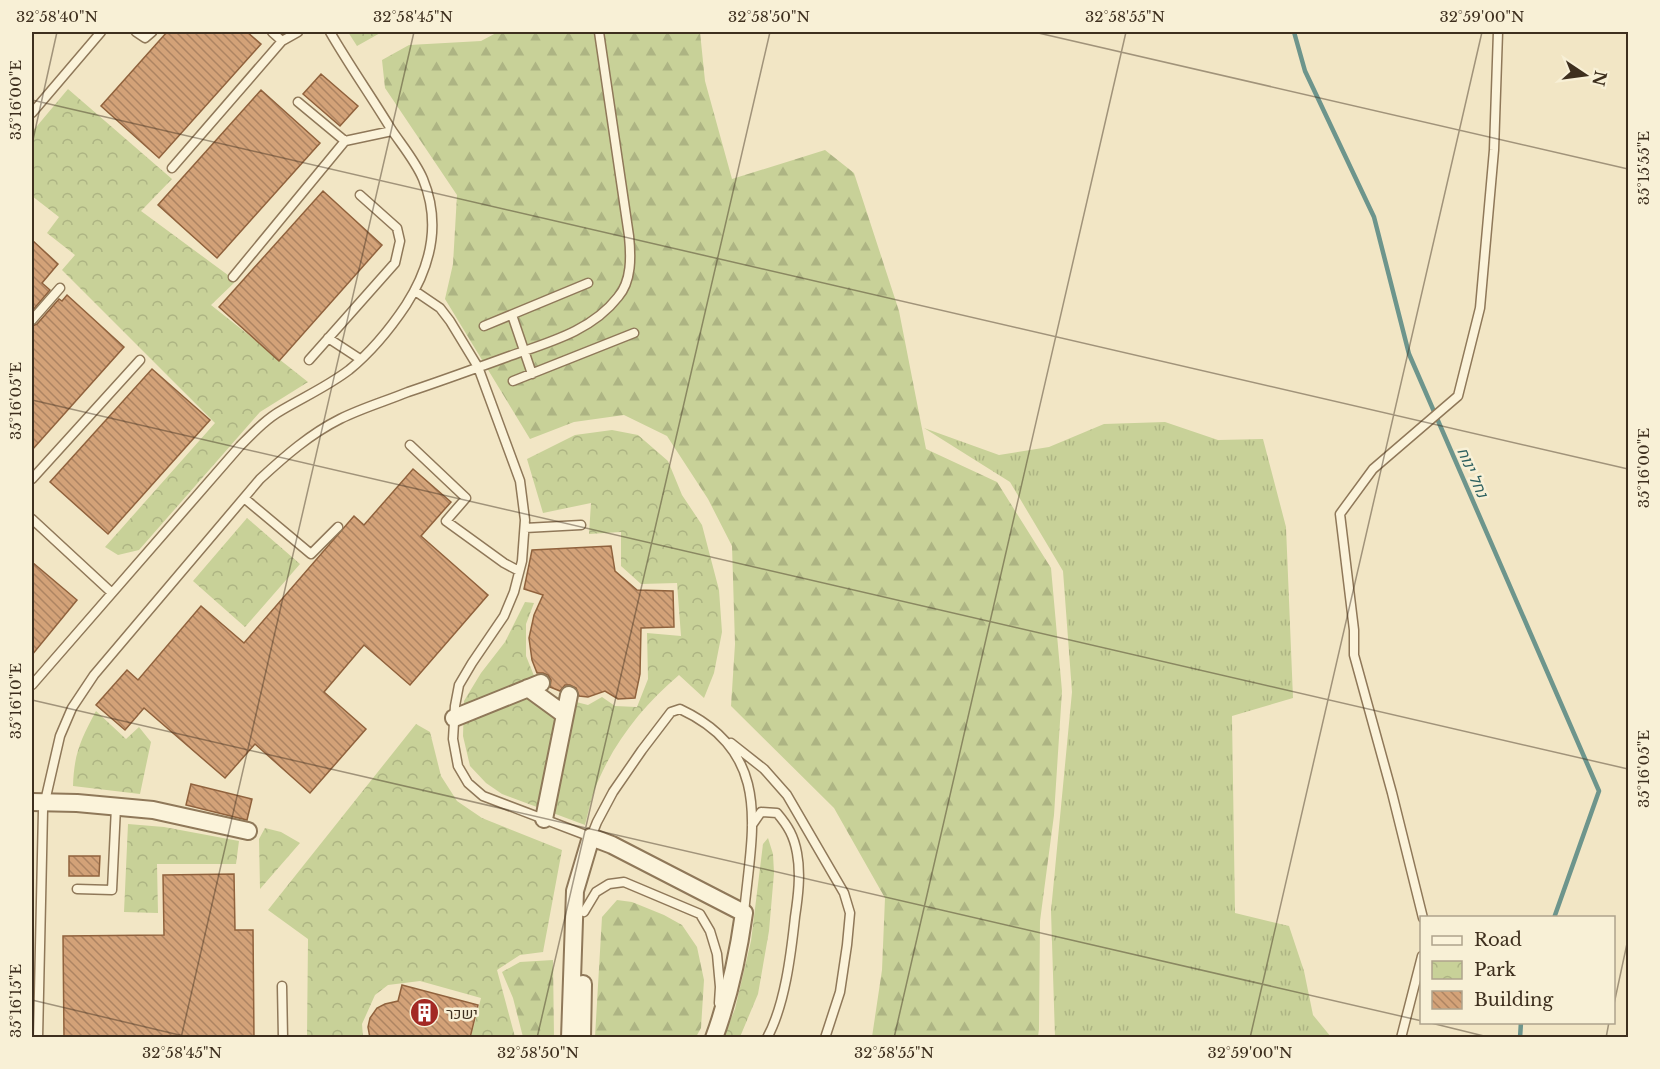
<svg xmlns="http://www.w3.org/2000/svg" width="1660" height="1069" font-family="'Libre Baskerville',Heebo,serif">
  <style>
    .grass { fill: url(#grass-tufts) }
    .forest { fill: url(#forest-firs) }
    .park { fill: url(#park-crowns) }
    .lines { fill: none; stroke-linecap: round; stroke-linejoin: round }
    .stream { stroke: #6d958c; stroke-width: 4.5 }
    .building { fill: url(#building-back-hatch); stroke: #90623d; stroke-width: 1.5 }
    .lane-casing { stroke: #8f7859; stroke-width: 11 }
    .street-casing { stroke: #8f7859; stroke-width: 20 }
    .lane { stroke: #fbf3da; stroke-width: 8 }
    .street { stroke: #fbf3da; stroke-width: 16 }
    .ticks { fill: none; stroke: #3e2f1e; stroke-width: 1.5; stroke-opacity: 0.45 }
    .labels { text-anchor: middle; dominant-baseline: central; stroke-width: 5; stroke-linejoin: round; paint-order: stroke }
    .poi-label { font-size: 15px; fill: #3e2f1e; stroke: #f8f0d6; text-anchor: start }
    .water-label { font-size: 16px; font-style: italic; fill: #2c5f5e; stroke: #f8f0d6 }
    .neatline { fill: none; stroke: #3e2f1e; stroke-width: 2 }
    .ticks-label { font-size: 15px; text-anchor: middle; fill: #3e2f1e }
  </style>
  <defs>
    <pattern id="grass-tufts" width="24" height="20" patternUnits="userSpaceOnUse" patternTransform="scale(1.5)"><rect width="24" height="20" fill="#c8d198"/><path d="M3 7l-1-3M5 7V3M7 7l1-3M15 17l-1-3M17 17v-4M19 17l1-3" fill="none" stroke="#adb483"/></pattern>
    <pattern id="forest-firs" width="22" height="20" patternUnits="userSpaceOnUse" patternTransform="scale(1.5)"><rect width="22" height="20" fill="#c8d198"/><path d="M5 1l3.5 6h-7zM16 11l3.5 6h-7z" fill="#adb483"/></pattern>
    <pattern id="park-crowns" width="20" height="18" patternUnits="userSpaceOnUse" patternTransform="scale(1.5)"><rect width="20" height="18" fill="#c8d198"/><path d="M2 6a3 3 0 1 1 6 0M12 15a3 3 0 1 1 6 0" fill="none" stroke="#adb483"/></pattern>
    <pattern id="building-back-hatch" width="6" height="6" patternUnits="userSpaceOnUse" patternTransform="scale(1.5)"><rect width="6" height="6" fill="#d3a278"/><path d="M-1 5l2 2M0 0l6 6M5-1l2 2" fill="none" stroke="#ad8462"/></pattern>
  </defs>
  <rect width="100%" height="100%" fill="#f2e6c5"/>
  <!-- grass -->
  <path class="grass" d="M1165 422 1218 440 1263 439 1286 527 1293 698 1232 716 1235 913 1289 926 1304 971 1313 1015 1331 1037H1055L1051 911 1072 692 1063 571 1010 482 924 428 999 455 1049 447 1104 424Z"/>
  <!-- forest -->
  <path class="forest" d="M498 32H700L705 81 732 179 825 150 854 173 899 311 926 449 997 482 1051 568 1062 691 1054 815 1040 921 1039 1029 1038 1037H872L882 970 885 898 834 808 731 706 735 644 732 546 708 499 667 436 624 415 574 422 530 439 445 299 453 264 457 195 385 88 382 60 409 45 481 41Z
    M617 900 632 902 664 915 682 925 697 947 704 980 701 1028 696 1037H595L602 917Z
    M553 960 554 1037H523L513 998 502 972 520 962Z"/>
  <!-- park -->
  <path class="park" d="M348 32H382L357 46Z
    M68 89 172 179 141 211 236 281 211 305 308 382 260 412 139 550 118 555 105 547 215 423 62 270 75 255 47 233 59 217 32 196V132Z
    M612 430 638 435 668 461 682 495 702 525 719 590 722 632 714 673 704 698 679 675C645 704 617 738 599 779 592 793 589 810 585 825L502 794 486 783 470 766 463 736 464 701 481 673 505 642 525 602 534 603 526 624V656L541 693 588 705 602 697 615 706 637 707 648 679 647 633 681 636 677 583 641 584 621 566V532L589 534 591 503 543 513 527 459 575 435Z
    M247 518 300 564 245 627 193 581Z
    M96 711 126 739 139 727 151 742 140 794 73 786C74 753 81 739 96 711Z
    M416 724 430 732 441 776 457 801 482 818 562 850 543 952 520 955 497 970 515 1037H471L481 998 420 981 388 985 375 995 362 1024 363 1037H307L308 939 268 910Z
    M128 824 164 827 239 841 236 864H157L158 913 124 912Z
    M265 828 281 832 300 843 260 889 259 839Z
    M768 838 773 854 774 873 769 931 758 994 740 1037 723 1038 735 1009 751 941 763 844Z"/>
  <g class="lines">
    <!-- stream -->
    <path class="stream" d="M1294 32 1305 71 1374 217 1409 354 1599 791 1554 918
      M1520 1038 1521 1022"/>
  </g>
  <!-- building -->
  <path class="building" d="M167 32H247L261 44 159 158 101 106Z
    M321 74 358 106 340 126 303 94Z
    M261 90 320 143 217 258 158 205Z
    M323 191 382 245 279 361 219 307Z
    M32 240 58 264 42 283 50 290 32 311Z
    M67 295 124 347 32 450V326L37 324 59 299 62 301Z
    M152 369 210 420 108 534 50 482Z
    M413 469 451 502 421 536 488 595 410 685 364 645 324 692 366 729 310 793 255 744 225 778 144 708 125 730 96 705 127 670 138 680 201 606 244 643 354 516 364 525Z
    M611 546 615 571 637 590 673 591 674 627 641 628 640 674 635 698 618 699 605 691 588 697 579 696 576 688 570 685H565L560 691 550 687 551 680 548 675 543 673H537L532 660 529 638 534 615 543 595 524 589 532 550Z
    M32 562 77 600 32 655Z
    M191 784 252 799 247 820 186 805Z
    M69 856H100L99 876H69Z
    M234 874 235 930H253L254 1038H64L63 936 164 935 163 875Z
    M402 985 478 1005 470 1038H370L368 1027 370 1018 377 1008 385 1004 398 1001Z"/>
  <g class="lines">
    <defs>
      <path id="lane" d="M136 32 145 38 152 32
        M282 41 298 32
        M32 113 101 32
        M345 141 392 131
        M172 168 282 41 272 32
        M233 277 345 141 298 102
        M415 291 440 308 450 321 478 367 520 481 525 520 522 561 514 592 504 616 472 663 459 685 455 706 453 739 458 766 468 783 483 796 591 837 597 822 613 792 642 750 671 712 680 709C774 753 752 829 744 913
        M512 315 532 374
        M32 320 60 288
        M484 326 588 283
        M328 338 360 359
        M309 360 395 263 400 241 397 228 360 195
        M513 381 634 333
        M410 445 466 498 446 521 504 563 519 571
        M32 479 140 360
        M244 498 311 554 338 527
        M32 519 112 593
        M525 528 581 525
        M32 685 240 446C253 433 266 419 282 410 304 397 328 386 349 370 371 352 390 329 406 305 431 266 441 223 423 179 416 162 401 144 391 129 371 96 349 65 330 32
        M731 743 764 769 787 795 844 893 850 913 847 945 840 992 825 1038
        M752 825 761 812 777 813C788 826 794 836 797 853 801 874 798 897 795 917 791 954 785 1005 767 1038
        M77 889 112 890 116 807
        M584 912 596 892 609 884 624 882 700 914 710 931 717 954 720 987 719 1003
        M1423 918 1392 793 1354 655V630L1340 514 1373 469 1458 396 1480 308 1494 150 1498 32
        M282 986 283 1038
        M38 1038 43 810 60 736 72 708 94 675 260 479C285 456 310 434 340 419 362 408 386 401 408 392 441 381 474 369 507 357 546 343 591 332 618 297 632 281 631 256 629 236L599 32
        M1401 1038 1422 956"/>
      <path id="street" d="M528 688 565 715
        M454 718 541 683
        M32 802 77 803 153 810 248 831
        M544 819 569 695
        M591 837 612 845 744 913C738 956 729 997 714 1038
        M570 1038 575 891 591 837
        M582 1038 583 984"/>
    </defs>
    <!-- lane casing -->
    <use href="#lane" class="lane-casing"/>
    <!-- street casing -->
    <use href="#street" class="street-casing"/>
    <!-- lane -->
    <use href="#lane" class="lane"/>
    <!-- street -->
    <use href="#street" class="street"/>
  </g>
  <!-- ticks -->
  <path class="ticks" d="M1034 32 1628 169M32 100 1628 469M32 144 57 32M32 400 1628 769M32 700 1422 1021M32 1000 192 1038M1614 1004 1628 939M1427 1022 1492 1038M181 1038 414 32M537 1038 770 32M894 1038 1126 32M1250 1038 1482 32M1606 1038 1609 1022"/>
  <!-- icons -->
  <defs>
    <symbol id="building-disc" viewBox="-11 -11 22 22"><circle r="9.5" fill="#a32924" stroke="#f8f0d6"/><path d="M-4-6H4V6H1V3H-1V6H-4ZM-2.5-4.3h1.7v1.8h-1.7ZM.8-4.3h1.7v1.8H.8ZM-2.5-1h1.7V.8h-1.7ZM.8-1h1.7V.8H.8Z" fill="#fff"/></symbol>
  </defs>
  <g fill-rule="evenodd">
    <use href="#building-disc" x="408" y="996" width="33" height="33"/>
  </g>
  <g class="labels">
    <!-- poi labels -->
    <g class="poi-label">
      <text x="446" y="1013">ישכר</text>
    </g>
    <!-- water labels -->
    <g class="water-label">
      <text transform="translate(1473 472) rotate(66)">נחל ינוח</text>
    </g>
  </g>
  <!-- border -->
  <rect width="1660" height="1069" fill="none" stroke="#f8f0d6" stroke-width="66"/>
  <!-- legend -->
  <rect x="1420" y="916" width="195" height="108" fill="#f8f0d6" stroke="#aea38c" stroke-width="1.5"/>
  <rect x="1432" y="936" width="30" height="9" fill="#fbf3da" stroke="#aea38c" stroke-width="1.5"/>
  <text x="1474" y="946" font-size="18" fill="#3e2f1e">Road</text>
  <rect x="1432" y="961" width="30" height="18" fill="url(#park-crowns)" stroke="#aea38c" stroke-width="1.5"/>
  <text x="1474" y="976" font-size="18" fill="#3e2f1e">Park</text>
  <rect x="1432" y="991" width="30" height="18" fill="url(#building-back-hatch)" stroke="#aea38c" stroke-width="1.5"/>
  <text x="1474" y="1006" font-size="18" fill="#3e2f1e">Building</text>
  <!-- north arrow -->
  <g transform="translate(1585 75) rotate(103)" stroke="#f8f0d6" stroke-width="4.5" paint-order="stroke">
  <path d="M0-4.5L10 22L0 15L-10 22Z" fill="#3e2f1e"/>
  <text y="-9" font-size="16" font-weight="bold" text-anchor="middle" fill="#3e2f1e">N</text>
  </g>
  <rect x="33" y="33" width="1594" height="1003" class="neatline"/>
  <g class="ticks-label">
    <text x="57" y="22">32°58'40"N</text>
    <text x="413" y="22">32°58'45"N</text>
    <text x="769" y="22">32°58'50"N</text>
    <text x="1125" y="22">32°58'55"N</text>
    <text x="1482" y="22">32°59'00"N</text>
    <text transform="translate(16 100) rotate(-90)" y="5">35°16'00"E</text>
    <text transform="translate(1644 168) rotate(-90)" y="5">35°15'55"E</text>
    <text transform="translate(16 401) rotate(-90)" y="5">35°16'05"E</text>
    <text transform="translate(1644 468) rotate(-90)" y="5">35°16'00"E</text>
    <text transform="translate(16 701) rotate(-90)" y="5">35°16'10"E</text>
    <text transform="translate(1644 769) rotate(-90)" y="5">35°16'05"E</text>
    <text transform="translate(16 1001) rotate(-90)" y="5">35°16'15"E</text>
    <text x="182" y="1058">32°58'45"N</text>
    <text x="538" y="1058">32°58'50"N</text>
    <text x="894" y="1058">32°58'55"N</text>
    <text x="1250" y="1058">32°59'00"N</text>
  </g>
</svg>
